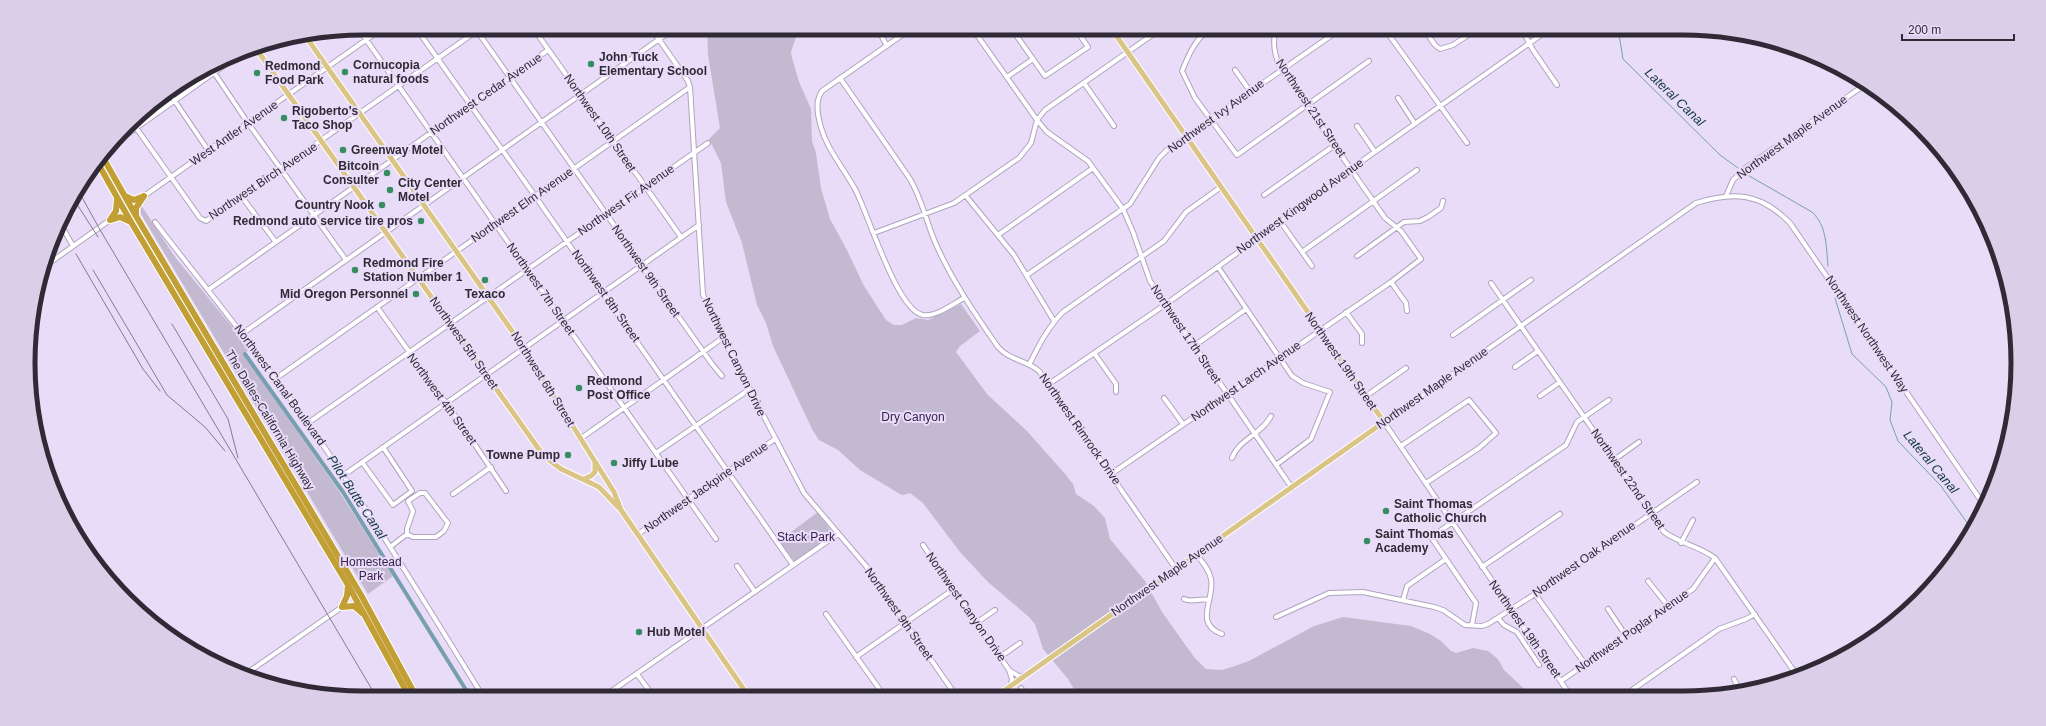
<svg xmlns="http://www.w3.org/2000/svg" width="2046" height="726" font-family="Helvetica,sans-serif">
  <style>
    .green { fill: #c3b9d0 }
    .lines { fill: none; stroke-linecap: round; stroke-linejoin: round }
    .stream { stroke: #779faf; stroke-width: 1 }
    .canal { stroke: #779faf; stroke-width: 4 }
    .minor-casing { stroke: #afa3bf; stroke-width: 6 }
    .major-casing { stroke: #fff; stroke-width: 7 }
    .highway-casing { stroke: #fff; stroke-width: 8 }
    .minor { stroke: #fff; stroke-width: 4 }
    .major { stroke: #dac586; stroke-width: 5 }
    .highway { stroke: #c29f35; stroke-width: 6 }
    .rail { stroke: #837b8e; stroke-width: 1 }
    .poi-dot { fill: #368d61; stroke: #e9dcf9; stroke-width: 1.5 }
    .labels { text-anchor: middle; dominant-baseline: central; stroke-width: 4; stroke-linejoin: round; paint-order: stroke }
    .poi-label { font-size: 12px; font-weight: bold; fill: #2f2a35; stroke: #e9dcf9; text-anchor: start }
    .street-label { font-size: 12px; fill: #2f2a35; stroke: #e9dcf9 }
    .park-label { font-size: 12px; fill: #37214c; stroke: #e9dcf9 }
    .water-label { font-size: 13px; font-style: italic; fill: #133845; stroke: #e9dcf9 }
    .rim { fill: none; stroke: #2f2a35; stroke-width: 5 }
  </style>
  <rect width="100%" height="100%" fill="#e9dcf9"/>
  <!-- green -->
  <path class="green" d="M707 28H799L791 52 792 58 799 82 811 109 812 141 816 153 821 188 830 219 847 250 864 286 886 320 894 325H902L916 318 928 320 961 304 980 331 960 346 956 352 987 394 1027 431 1066 475 1073 484 1076 494 1094 506 1105 518 1110 539 1145 581 1162 612 1194 657 1206 669 1222 670 1232 667 1249 661 1314 626 1343 617 1411 626 1430 634 1441 641 1451 651 1456 653 1473 648 1488 651 1498 659 1504 670 1532 696H1078L1068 679 1043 649 1035 624 1029 617 988 582 960 552 923 503 910 493 903 495 900 494 860 470 838 450 819 440 812 429 773 346 766 323 757 305 742 243 726 202 721 163 709 139 720 128 708 55Z
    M141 205 175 257 250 349 243 354 339 491 393 576 368 594 141 214Z
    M818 512 833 534 795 562 779 541Z"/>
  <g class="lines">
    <!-- stream -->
    <path class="stream" d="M1618 28 1623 59 1720 155 1738 168
      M1744 173 1812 212C1827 226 1826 246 1828 266
      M1835 298 1852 354 1886 387 1892 402 1890 420 1898 441 1941 486 1973 531"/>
    <!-- canal -->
    <path class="canal" d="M245 354 343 492 471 698"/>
    <defs>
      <path id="minor" d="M358 28 716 539
        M416 28 535 196 793 565
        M475 28 712 364 722 376
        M533 28 681 237
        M651 28 688 81 690 87 703 294 711 315 804 493 866 566 957 697
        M877 28 887 46
        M912 28 822 91C817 98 817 105 818 114 823 146 840 162 855 189 868 213 897 311 923 315 936 317 953 304 964 298
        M972 28 1037 120 1047 132 1088 161 1123 209 1133 232 1150 281 1292 488
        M1011 28 1045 76 1088 47 1075 28
        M1211 28C1195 39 1189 54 1182 71L1195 98 1237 155 1369 61
        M1384 28 1467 143
        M1423 28 1435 45 1440 49 1453 45 1479 28
        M1521 28 1533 50 1557 85
        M211 68 248 123 346 260
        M1235 70 1250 91
        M1007 77 1033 59
        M840 78 910 179C922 199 926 221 935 242 951 279 975 314 998 347 1009 360 1026 360 1039 371L1176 569
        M1084 83 1114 126
        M170 94 208 150
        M1398 98 1415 124
        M132 122 200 218 206 221 481 28
        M1357 126 1375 152
        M112 145 246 50
        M1264 195 1335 145
        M144 196 383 28
        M966 196 1014 255 1054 321
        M1726 196 1733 180 1744 169 1866 84
        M242 197 275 241
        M1280 221 1312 266
        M155 222C207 290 261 355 309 425 371 513 427 606 484 698
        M60 223 73 246
        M874 233 954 203 1019 158 1031 143 1037 120 1045 110 1162 28
        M998 235 1093 168
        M1302 252 1417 170
        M1357 256 1404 222 1420 221 1428 217 1441 208 1443 201
        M48 264 110 220
        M1218 267 1292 376 1303 383 1330 392 1311 439 1276 465
        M1027 275 1130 204 1159 158 1167 150 1342 28
        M1391 282 1406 303 1407 311
        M1491 283 1664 532C1681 544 1699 546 1715 558L1796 674
        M208 290 548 50
        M377 307 461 424 506 491
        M1346 312 1362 334V343
        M243 333 675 28
        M1453 335 1531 280
        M1194 346 1246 309
        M1094 353 1116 384V392
        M1030 363C1039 345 1048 327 1063 312L1164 241 1186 212 1221 187
        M1515 367 1538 351
        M275 379 690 87
        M1049 384 1166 304 1332 185 1352 168 1551 28
        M1366 396 1406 368
        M1540 396 1560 382
        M1164 398 1183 424
        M308 423 708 143
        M580 439 724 337
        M1401 446 1469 400 1496 433 1479 448 1426 483
        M656 453 750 389
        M1232 458C1239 439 1262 434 1271 416
        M1614 460 1639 442
        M362 462 393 505 412 491 383 447
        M1111 474 1391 282 1421 259 1401 231 1385 218 1281 69C1274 55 1272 43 1276 28
        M344 475 699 225
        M453 494 491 467
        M638 534 775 439
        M1681 543 1693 520
        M923 545 1009 670 1020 677 1025 675
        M390 547 407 534 413 537H436L444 531 448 523 425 493H420L408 501 413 511 407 529V534
        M1197 555C1203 563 1209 569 1211 579 1215 599 1193 624 1222 634
        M737 566 755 592
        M1482 567 1560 514
        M1648 581 1668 606
        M1535 594 1585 664
        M1184 599C1192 603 1200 598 1209 600
        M1403 600 1407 586 1446 559
        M1608 609 1626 636
        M826 614 885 697
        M1276 617 1329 593 1363 592 1434 607 1443 610 1465 625 1482 626 1488 624 1535 594 1697 482
        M1498 618 1504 625 1517 632 1539 665
        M976 623 995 610
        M1472 625 1476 603 1431 537 1566 445 1577 422 1609 400
        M856 657 954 589
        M1000 657 1020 643
        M1009 670 1012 679 1011 685
        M247 673 342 607
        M637 674 654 697
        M1734 679 1737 685V692
        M1561 681 1693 589 1715 558
        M1021 688 1026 697
        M1570 695 1384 422 1696 203C1734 191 1761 193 1790 223L1984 505
        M1625 695 1719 629 1746 619 1755 614
        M603 697 838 534"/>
      <path id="major" d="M304 34 524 348 614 492 621 510 749 697
        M255 47 538 448 549 460 561 469 599 487 619 508
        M584 479 591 476 595 472V462
        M995 697 1384 422 1111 28"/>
      <path id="highway" d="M101 154 136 216 361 595 417 698
        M96 160 131 222 348 585 410 698
        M125 196 134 200 144 196
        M136 216V208L144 196
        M110 220 116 211 117 199
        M111 220 120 217 131 222
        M342 607 354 606 362 613
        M342 607 347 596 348 585"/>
    </defs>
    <!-- minor casing -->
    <use href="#minor" class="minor-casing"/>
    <!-- major casing -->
    <use href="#major" class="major-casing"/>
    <!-- highway casing -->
    <use href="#highway" class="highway-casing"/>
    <!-- minor -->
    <use href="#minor" class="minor"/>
    <!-- major -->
    <use href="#major" class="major"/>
    <!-- highway -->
    <use href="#highway" class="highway"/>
    <!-- rail -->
    <path class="rail" d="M78 190 99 228 377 698
      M73 198 98 237
      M76 254 143 369 160 391
      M93 270 167 395 205 427 225 451
      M172 324 228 419 238 458"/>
  </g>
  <!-- markers -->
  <g class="poi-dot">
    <circle cx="591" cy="64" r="4"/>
    <circle cx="345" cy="72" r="4"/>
    <circle cx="257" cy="73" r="4"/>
    <circle cx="284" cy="118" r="4"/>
    <circle cx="343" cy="150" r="4"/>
    <circle cx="387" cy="173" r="4"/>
    <circle cx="390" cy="190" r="4"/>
    <circle cx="382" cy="205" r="4"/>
    <circle cx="421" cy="221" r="4"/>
    <circle cx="355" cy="270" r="4"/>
    <circle cx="485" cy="280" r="4"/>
    <circle cx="416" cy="294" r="4"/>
    <circle cx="579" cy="388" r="4"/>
    <circle cx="568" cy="455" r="4"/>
    <circle cx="614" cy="463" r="4"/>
    <circle cx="1386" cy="511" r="4"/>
    <circle cx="1367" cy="541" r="4"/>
    <circle cx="639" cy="632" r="4"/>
  </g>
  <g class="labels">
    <!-- poi labels -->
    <g class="poi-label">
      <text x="599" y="57">John Tuck<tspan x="599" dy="14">Elementary School</tspan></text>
      <text x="353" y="65">Cornucopia<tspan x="353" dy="14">natural foods</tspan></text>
      <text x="265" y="66">Redmond<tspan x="265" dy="14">Food Park</tspan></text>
      <text x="292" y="111">Rigoberto's<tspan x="292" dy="14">Taco Shop</tspan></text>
      <text x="351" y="150">Greenway Motel</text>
      <text x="379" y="166" text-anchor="end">Bitcoin<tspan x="379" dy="14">Consulter</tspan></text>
      <text x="398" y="183">City Center<tspan x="398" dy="14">Motel</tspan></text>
      <text x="374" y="205" text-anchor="end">Country Nook</text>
      <text x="413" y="221" text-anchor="end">Redmond auto service tire pros</text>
      <text x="363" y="263">Redmond Fire<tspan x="363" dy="14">Station Number 1</tspan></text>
      <text x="408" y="294" text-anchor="end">Mid Oregon Personnel</text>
      <text x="485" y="294" text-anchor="middle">Texaco</text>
      <text x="587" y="381">Redmond<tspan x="587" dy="14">Post Office</tspan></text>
      <text x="560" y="455" text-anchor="end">Towne Pump</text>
      <text x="622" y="463">Jiffy Lube</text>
      <text x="1394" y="504">Saint Thomas<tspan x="1394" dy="14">Catholic Church</tspan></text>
      <text x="1375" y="534">Saint Thomas<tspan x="1375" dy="14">Academy</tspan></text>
      <text x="647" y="632">Hub Motel</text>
    </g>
    <!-- street labels -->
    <g class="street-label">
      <text transform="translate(486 94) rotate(-35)">Northwest Cedar Avenue</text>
      <text transform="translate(1311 108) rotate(56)">Northwest 21st Street</text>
      <text transform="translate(1216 116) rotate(-36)">Northwest Ivy Avenue</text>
      <text transform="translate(600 123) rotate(55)">Northwest 10th Street</text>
      <text transform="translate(234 133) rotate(-35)">West Antler Avenue</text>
      <text transform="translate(1792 137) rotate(-36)">Northwest Maple Avenue</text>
      <text transform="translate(263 181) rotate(-34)">Northwest Birch Avenue</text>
      <text transform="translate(626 200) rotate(-35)">Northwest Fir Avenue</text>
      <text transform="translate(522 205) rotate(-35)">Northwest Elm Avenue</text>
      <text transform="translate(1300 206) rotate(-36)">Northwest Kingwood Avenue</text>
      <text transform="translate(646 271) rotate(55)">Northwest 9th Street</text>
      <text transform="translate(541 289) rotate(55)">Northwest 7th Street</text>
      <text transform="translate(606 296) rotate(55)">Northwest 8th Street</text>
      <text transform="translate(1186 334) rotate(56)">Northwest 17th Street</text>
      <text transform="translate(1867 334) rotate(56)">Northwest Northwest Way</text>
      <text transform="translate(464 343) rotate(55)">Northwest 5th Street</text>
      <text transform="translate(734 357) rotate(64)">Northwest Canyon Drive</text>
      <text transform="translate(1341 361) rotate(55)">Northwest 19th Street</text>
      <text transform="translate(543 379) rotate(58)">Northwest 6th Street</text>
      <text transform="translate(1246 381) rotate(-35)">Northwest Larch Avenue</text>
      <text transform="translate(280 385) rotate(54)">Northwest Canal Boulevard</text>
      <text transform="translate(1432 388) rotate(-35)">Northwest Maple Avenue</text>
      <text transform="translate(442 399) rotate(54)">Northwest 4th Street</text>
      <text transform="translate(270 420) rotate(59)">The Dalles-California Highway</text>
      <text transform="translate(1080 429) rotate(55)">Northwest Rimrock Drive</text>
      <text transform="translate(1628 479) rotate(55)">Northwest 22nd Street</text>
      <text transform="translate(706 487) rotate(-35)">Northwest Jackpine Avenue</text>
      <text transform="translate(1584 559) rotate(-35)">Northwest Oak Avenue</text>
      <text transform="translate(1167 575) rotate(-35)">Northwest Maple Avenue</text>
      <text transform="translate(966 607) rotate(55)">Northwest Canyon Drive</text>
      <text transform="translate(899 614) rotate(55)">Northwest 9th Street</text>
      <text transform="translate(1525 629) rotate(55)">Northwest 19th Street</text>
      <text transform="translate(1632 631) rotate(-35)">Northwest Poplar Avenue</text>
    </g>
    <!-- park labels -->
    <g class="park-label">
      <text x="913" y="417">Dry Canyon</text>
      <text x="806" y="537">Stack Park</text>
      <text x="371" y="562">Homestead<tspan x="371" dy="14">Park</tspan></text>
    </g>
    <!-- water labels -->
    <g class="water-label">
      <text transform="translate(1675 97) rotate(44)">Lateral Canal</text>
      <text transform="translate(1931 462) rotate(50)">Lateral Canal</text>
      <text transform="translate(357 497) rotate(57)">Pilot Butte Canal</text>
    </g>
  </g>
  <!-- crop -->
  <path d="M0 0H2046V726H0ZM363 35H1683A328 328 0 0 1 2011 363V363A328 328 0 0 1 1683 691H363A328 328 0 0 1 35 363V363A328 328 0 0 1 363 35Z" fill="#dacee9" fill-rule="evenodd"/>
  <path class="rim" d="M363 35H1683A328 328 0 0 1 2011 363V363A328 328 0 0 1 1683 691H363A328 328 0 0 1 35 363V363A328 328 0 0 1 363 35Z"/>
  <!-- scale -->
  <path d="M1902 34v6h112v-6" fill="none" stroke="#2f2a35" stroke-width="2"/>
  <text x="1908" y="34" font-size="12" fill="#2f2a35" stroke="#e9dcf9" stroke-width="3" paint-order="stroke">200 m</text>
</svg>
